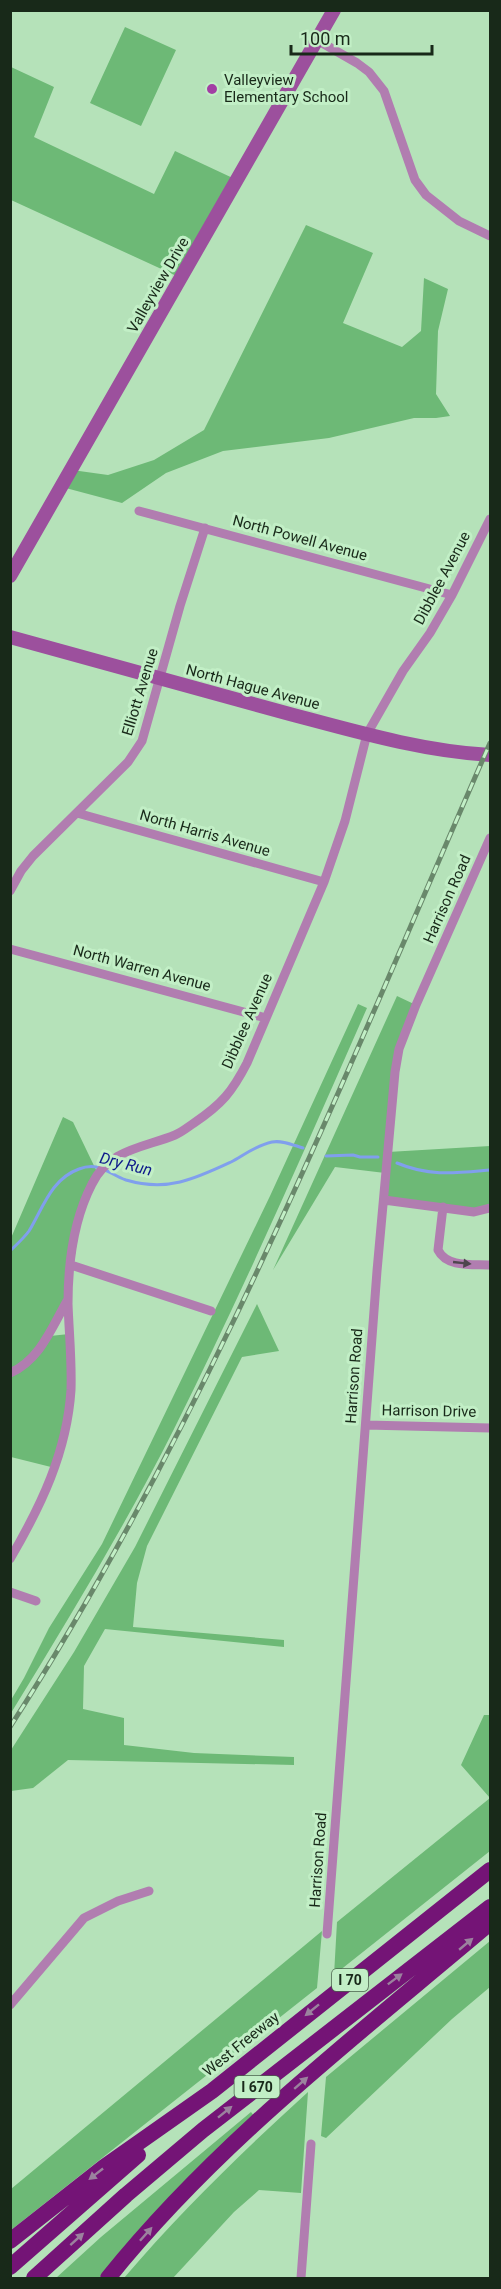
<svg xmlns="http://www.w3.org/2000/svg" width="501" height="2289" font-family="Roboto,sans-serif">
  <style>
    .green { fill: #6db976 }
    .lines { fill: none; stroke-linecap: round; stroke-linejoin: round }
    .stream { stroke: #809fed; stroke-width: 3 }
    .street { stroke: #b17db0; stroke-width: 9 }
    .secondary { stroke: #9c509d; stroke-width: 14 }
    .highway { stroke: #741476; stroke-width: 16 }
    .rail-casing { stroke: #69886b; stroke-width: 5 }
    .rail { stroke: #c2efc6; stroke-width: 3; stroke-dasharray: 9; stroke-linecap: butt }
    .oneway { fill: #4e464e }
    .oneway2 { fill: #9b829e }
    .poi-dot { fill: #a23ea4; stroke: #c2efc6; stroke-width: 2 }
    .labels { text-anchor: middle; dominant-baseline: central; stroke-width: 6; stroke-linejoin: round; paint-order: stroke }
    .shield { fill: #c2efc6; stroke: #4b644d; stroke-width: 1.5 }
    .shield-label { font-size: 14px; font-weight: bold; fill: #182919 }
    .poi-label { font-size: 15px; fill: #182919; stroke: #c2efc6; text-anchor: start }
    .street-label { font-size: 15px; fill: #182919; stroke: #c2efc6 }
    .water-label { font-size: 16px; font-style: italic; fill: #0e198a; stroke: #c2efc6 }
  </style>
  <rect width="100%" height="100%" fill="#b5e2b9"/>
  <!-- green -->
  <path class="green" d="M125 27 176 50 141 126 90 103Z
    M11 67 54 87 34 137 154 194 175 151 237 180 181 278 11 200Z
    M306 225 373 253 343 323 402 347 421 331 424 278 448 289 438 331 436 394 450 416 436 418H414L329 438 223 451 166 473 122 503 62 487 72 470 108 475 154 460 204 430Z
    M397 996 416 1005 399 1049 388 1152 490 1146V1208L481 1211 384 1200 385 1173 335 1167 273 1270Z
    M358 1004 367 1008C305 1149 243 1291 174 1429 125 1526 68 1620 11 1713V1700L24 1678 49 1628 102 1544 270 1196Z
    M63 1117 73 1122 98 1174 82 1210 68 1300 50 1336 69 1334 71 1388 55 1468 11 1457V1238Z
    M257 1304 279 1351 242 1357 147 1546 137 1583 133 1627 284 1640V1647L105 1629 84 1666 83 1709 124 1718V1745L194 1753 294 1757V1765L68 1760 33 1788 11 1791V1750L74 1652 135 1547Z
    M484 1715H490V1851L334 1975 337 1922 490 1798 461 1765Z
    M322 1931 317 1988 11 2230V2189Z
    M490 1941V1987L452 2019 326 2138 321 2136 326 2077Z
    M308 2092 301 2193 259 2190 234 2212 173 2278H124C181 2211 243 2151 308 2092Z
    M251 2112 254 2116 116 2258 99 2278H56L101 2237Z"/>
  <g class="lines">
    <!-- stream -->
    <path class="stream" d="M326 1156 353 1155 360 1157H378
      M397 1163C430 1177 456 1173 490 1170
      M10 1251C16 1245 24 1238 29 1231 43 1208 51 1179 79 1169 99 1161 109 1174 126 1180 143 1185 163 1186 180 1182 197 1178 216 1169 231 1162 244 1155 257 1145 272 1142 282 1140 293 1145 303 1148"/>
    <!-- street -->
    <path class="street" d="M317 40 357 63 369 72 384 91 415 180 426 195 459 221 490 236
      M139 511 452 595
      M77 813 324 882
      M10 891 21 871 33 856 128 762 142 741 180 606 205 528
      M10 949 266 1018
      M384 1200 474 1212 490 1208
      M443 1207 438 1250C447 1268 473 1264 490 1265
      M71 1265 211 1311
      M10 1373C40 1360 52 1327 67 1301
      M366 1425 490 1428
      M10 1559C41 1506 67 1452 71 1390 72 1361 69 1332 68 1304 68 1265 74 1219 92 1184 109 1149 143 1148 175 1135 182 1132 188 1127 194 1123 222 1104 232 1092 247 1063L324 882 345 821 367 734 403 671 430 633 452 595 490 519
      M10 1592 36 1601
      M327 1934 377 1271 395 1072 399 1049 416 1005 490 838
      M10 2005 84 1918 118 1901 149 1891
      M301 2278 311 2144"/>
    <!-- secondary -->
    <path class="secondary" d="M10 576 334 10
      M10 637C102 663 194 688 286 713 354 731 421 751 490 755"/>
    <!-- highway -->
    <path class="highway" d="M10 2241 104 2167 212 2091 490 1870
      M10 2267 138 2155
      M34 2278 126 2195 203 2130 490 1907
      M108 2278C217 2142 358 2035 490 1923"/>
    <defs>
      <path id="rail" d="M10 1727C208 1419 344 1077 490 743"/>
    </defs>
    <!-- rail casing -->
    <use href="#rail" class="rail-casing"/>
    <!-- rail -->
    <use href="#rail" class="rail"/>
  </g>
  <!-- one-way arrows -->
  <defs><path id="oneway-solid" d="M-6-.8H1V-3.2L6.5 0L1 3.2V.8H-6Z" transform="scale(1.5)"/></defs>
  <use class="oneway" href="#oneway-solid" transform="translate(462 1263) rotate(6)"/>
  <g class="oneway2">
    <use href="#oneway-solid" transform="translate(466 1944) rotate(-40)"/>
    <use href="#oneway-solid" transform="translate(395 1979) rotate(-37)"/>
    <use href="#oneway-solid" transform="translate(312 2010) rotate(141)"/>
    <use href="#oneway-solid" transform="translate(301 2083) rotate(-41)"/>
    <use href="#oneway-solid" transform="translate(225 2112) rotate(-39)"/>
    <use href="#oneway-solid" transform="translate(96 2174) rotate(142)"/>
    <use href="#oneway-solid" transform="translate(146 2234) rotate(-48)"/>
    <use href="#oneway-solid" transform="translate(77 2239) rotate(-42)"/>
  </g>
  <!-- markers -->
  <circle class="poi-dot" cx="212" cy="89" r="6"/>
  <g class="labels">
    <!-- shield labels -->
    <g class="shield">
      <rect x="332" y="1969" width="36" height="22" rx="4.5"/>
      <rect x="234.5" y="2076" width="45" height="22" rx="4.5"/>
    </g>
    <g class="shield-label">
      <text x="350" y="1980">I 70</text>
      <text x="257" y="2087">I 670</text>
    </g>
    <!-- poi labels -->
    <g class="poi-label">
      <text x="224" y="80">Valleyview<tspan x="224" dy="17">Elementary School</tspan></text>
    </g>
    <!-- street labels -->
    <g class="street-label">
      <text transform="translate(158 285) rotate(-60)">Valleyview Drive</text>
      <text transform="translate(300 538) rotate(15)">North Powell Avenue</text>
      <text transform="translate(442 578) rotate(-62)">Dibblee Avenue</text>
      <text transform="translate(253 687) rotate(15)">North Hague Avenue</text>
      <text transform="translate(140 692) rotate(-73)">Elliott Avenue</text>
      <text transform="translate(205 833) rotate(16)">North Harris Avenue</text>
      <text transform="translate(447 899) rotate(-66)">Harrison Road</text>
      <text transform="translate(142 968) rotate(15)">North Warren Avenue</text>
      <text transform="translate(247 1021) rotate(-66)">Dibblee Avenue</text>
      <text transform="translate(354 1376) rotate(-86)">Harrison Road</text>
      <text transform="translate(429 1411) rotate(1)">Harrison Drive</text>
      <text transform="translate(318 1860) rotate(-86)">Harrison Road</text>
      <text transform="translate(241 2044) rotate(-39)">West Freeway</text>
    </g>
    <!-- water labels -->
    <g class="water-label">
      <text transform="translate(126 1164) rotate(14)">Dry Run</text>
    </g>
  </g>
  <!-- border -->
  <rect width="501" height="2289" fill="none" stroke="#182919" stroke-width="24"/>
  <!-- scale -->
  <path d="M291 45v9h141v-9" fill="none" stroke="#182919" stroke-width="3"/>
  <text x="300" y="45" font-size="18" fill="#182919" stroke="#c2efc6" stroke-width="4.5" paint-order="stroke">100 m</text>
</svg>
